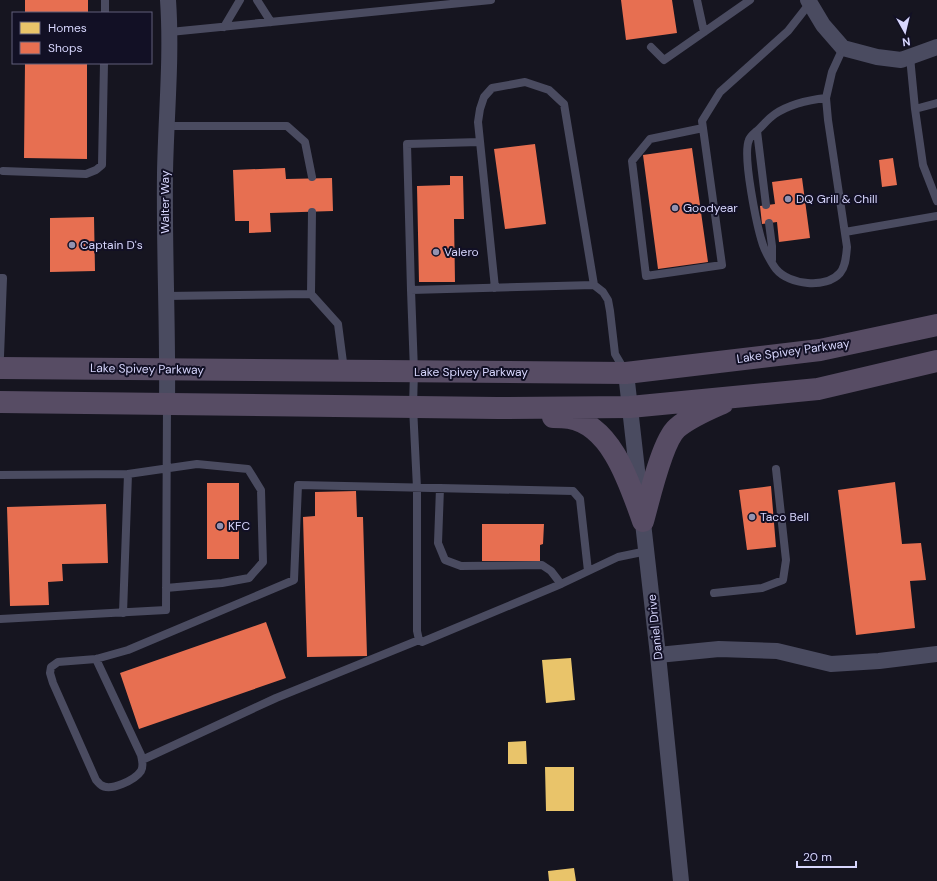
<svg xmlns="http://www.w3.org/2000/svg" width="937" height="881" font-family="'DM Sans',sans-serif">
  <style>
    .homes { fill: #e9c46a }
    .shops { fill: #e76f51 }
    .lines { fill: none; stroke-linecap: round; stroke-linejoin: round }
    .service { stroke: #4a4b60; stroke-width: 8 }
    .minor { stroke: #4a4b60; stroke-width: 16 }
    .trunk { stroke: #574c64; stroke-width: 22 }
    .poi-dot { fill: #9392b0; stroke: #121025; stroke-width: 1.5 }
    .labels { text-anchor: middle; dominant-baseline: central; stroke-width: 4; stroke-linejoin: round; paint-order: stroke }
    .poi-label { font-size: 12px; fill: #d7d6fd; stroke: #121025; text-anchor: start }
    .street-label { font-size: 12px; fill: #d7d6fd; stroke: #121025 }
  </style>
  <rect width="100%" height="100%" fill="#161520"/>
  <!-- homes -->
  <path class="homes" d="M571 658 575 700 546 703 542 660Z
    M526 741 527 764H508V742Z
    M545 767H574V811H546Z
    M574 868 576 881H549L548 871Z"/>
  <!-- shops -->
  <path class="shops" d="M25 0H88V13H25Z
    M621 0H672L677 33 626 40Z
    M25 63H87V159L24 158Z
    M535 144 546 224 505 229 494 149Z
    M692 148 708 262 658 269 643 155Z
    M893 158 897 185 882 187 879 160Z
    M285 168 286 179 332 178 333 211 270 213 271 232 249 233V221H235L233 170Z
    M450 176H463L464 219H454L455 282H419L417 186 450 185Z
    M802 178 810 238 779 242 777 222 762 224 760 206 775 204 772 182Z
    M94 217 95 271 50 272V218Z
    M895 482 902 544 921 543 926 580 910 581 915 628 856 635 838 490Z
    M207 483H239V559H207Z
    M771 486 776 547 747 550 739 490Z
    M356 491 357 517H363L367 656 307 657 303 517 315 516V492Z
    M106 504 108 563 62 564 63 581 48 582 49 605 10 606 7 507Z
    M482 524H544L543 544 540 545V561H482Z
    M266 622 286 678 139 729 120 673Z"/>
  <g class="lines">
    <!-- service -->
    <path class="service" d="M257 0 271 22
      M697 0 704 32
      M105 13V0
      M224 27 240 0
      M170 32 491 0
      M651 47 664 60 750 0
      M910 57 915 109 923 165 937 201
      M826 98C808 100 790 104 775 114 769 118 764 124 759 129 756 132 750 136 749 140 742 155 757 227 763 245 765 251 772 264 776 269 789 285 826 289 840 273 846 266 846 256 847 247L828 120 826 98 832 72 843 48
      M915 109 937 103
      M165 126H287L305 142 312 177
      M703 128 650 139 632 161 646 276 722 265 702 121 720 92 788 31 810 3
      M757 131 766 205
      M3 171 86 174 96 170 102 165 104 63
      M312 212 311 294 338 324 344 370
      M769 223 772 246V260
      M845 232 937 216
      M0 278H3L0 356
      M495 288 478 122 480 109 484 97 492 88 525 82 549 90 564 104 594 285
      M411 290 407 144 480 142
      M166 296 311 294
      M625 371 615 354 610 311 608 300 603 292 594 285 411 290 414 371 413 407 417 488V631L419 640 422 642 561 584 618 557 647 551
      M0 475 128 474
      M440 488 438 543 445 560 461 566 542 565 551 571 561 584
      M714 593 762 588 783 580 786 560 776 469
      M123 613 128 474 197 464 248 469 261 490 263 562 249 578 222 583 166 588
      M0 619 166 610 167 405
      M96 659 141 755C142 760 144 766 141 771 135 780 110 792 101 785 99 784 98 782 96 780L53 683 50 673 51 667 58 662 96 659 128 650 294 580 298 485 573 491 580 499 588 571
      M142 760 276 698 419 640"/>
    <!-- minor -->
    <path class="minor" d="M808 0 823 25 843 48 877 57 901 60 937 47
      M626 373 658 655 681 881
      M167 404C168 327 164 250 165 173 166 115 172 58 168 0
      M658 655 719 649 777 651 831 664 879 661 937 654"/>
    <!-- trunk -->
    <path class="trunk" d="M0 368 626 373 820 350 937 325
      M0 402 497 408 630 407 818 389 937 361
      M553 417C558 417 564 417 569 418 612 425 630 485 643 521
      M643 521C649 500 662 441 677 428 690 417 707 410 723 403"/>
  </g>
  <!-- markers -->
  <g class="poi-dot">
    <circle cx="788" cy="199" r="4"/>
    <circle cx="675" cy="208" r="4"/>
    <circle cx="72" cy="245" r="4"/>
    <circle cx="436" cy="252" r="4"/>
    <circle cx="752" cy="517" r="4"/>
    <circle cx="220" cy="526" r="4"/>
  </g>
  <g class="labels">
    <!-- poi labels -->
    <g class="poi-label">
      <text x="796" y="199">DQ Grill &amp; Chill</text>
      <text x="683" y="208">Goodyear</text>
      <text x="80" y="245">Captain D's</text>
      <text x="444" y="252">Valero</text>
      <text x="760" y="517">Taco Bell</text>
      <text x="228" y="526">KFC</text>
    </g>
    <!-- street labels -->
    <g class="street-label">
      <text transform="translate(165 202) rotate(-90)">Walter Way</text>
      <text transform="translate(793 351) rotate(-8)">Lake Spivey Parkway</text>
      <text transform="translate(147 369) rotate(1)">Lake Spivey Parkway</text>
      <text x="471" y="372">Lake Spivey Parkway</text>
      <text transform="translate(655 627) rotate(-96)">Daniel Drive</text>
    </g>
  </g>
  <!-- legend -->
  <rect x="12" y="12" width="140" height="52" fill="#121025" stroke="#615f7b"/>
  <rect x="20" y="22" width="20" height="12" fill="#e9c46a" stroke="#615f7b"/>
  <text x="48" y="32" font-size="12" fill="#d7d6fd">Homes</text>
  <rect x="20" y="42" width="20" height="12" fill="#e76f51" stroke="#615f7b"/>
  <text x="48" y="52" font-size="12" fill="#d7d6fd">Shops</text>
  <!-- north arrow -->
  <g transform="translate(905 32) rotate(172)" stroke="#121025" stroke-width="3" paint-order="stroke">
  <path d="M0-3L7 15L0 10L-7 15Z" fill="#d7d6fd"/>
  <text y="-6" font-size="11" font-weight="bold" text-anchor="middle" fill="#d7d6fd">N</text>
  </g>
  <!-- scale -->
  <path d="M797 861v6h59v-6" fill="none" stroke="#d7d6fd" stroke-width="2"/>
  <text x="803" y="861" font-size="12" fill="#d7d6fd" stroke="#121025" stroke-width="3" paint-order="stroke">20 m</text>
</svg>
